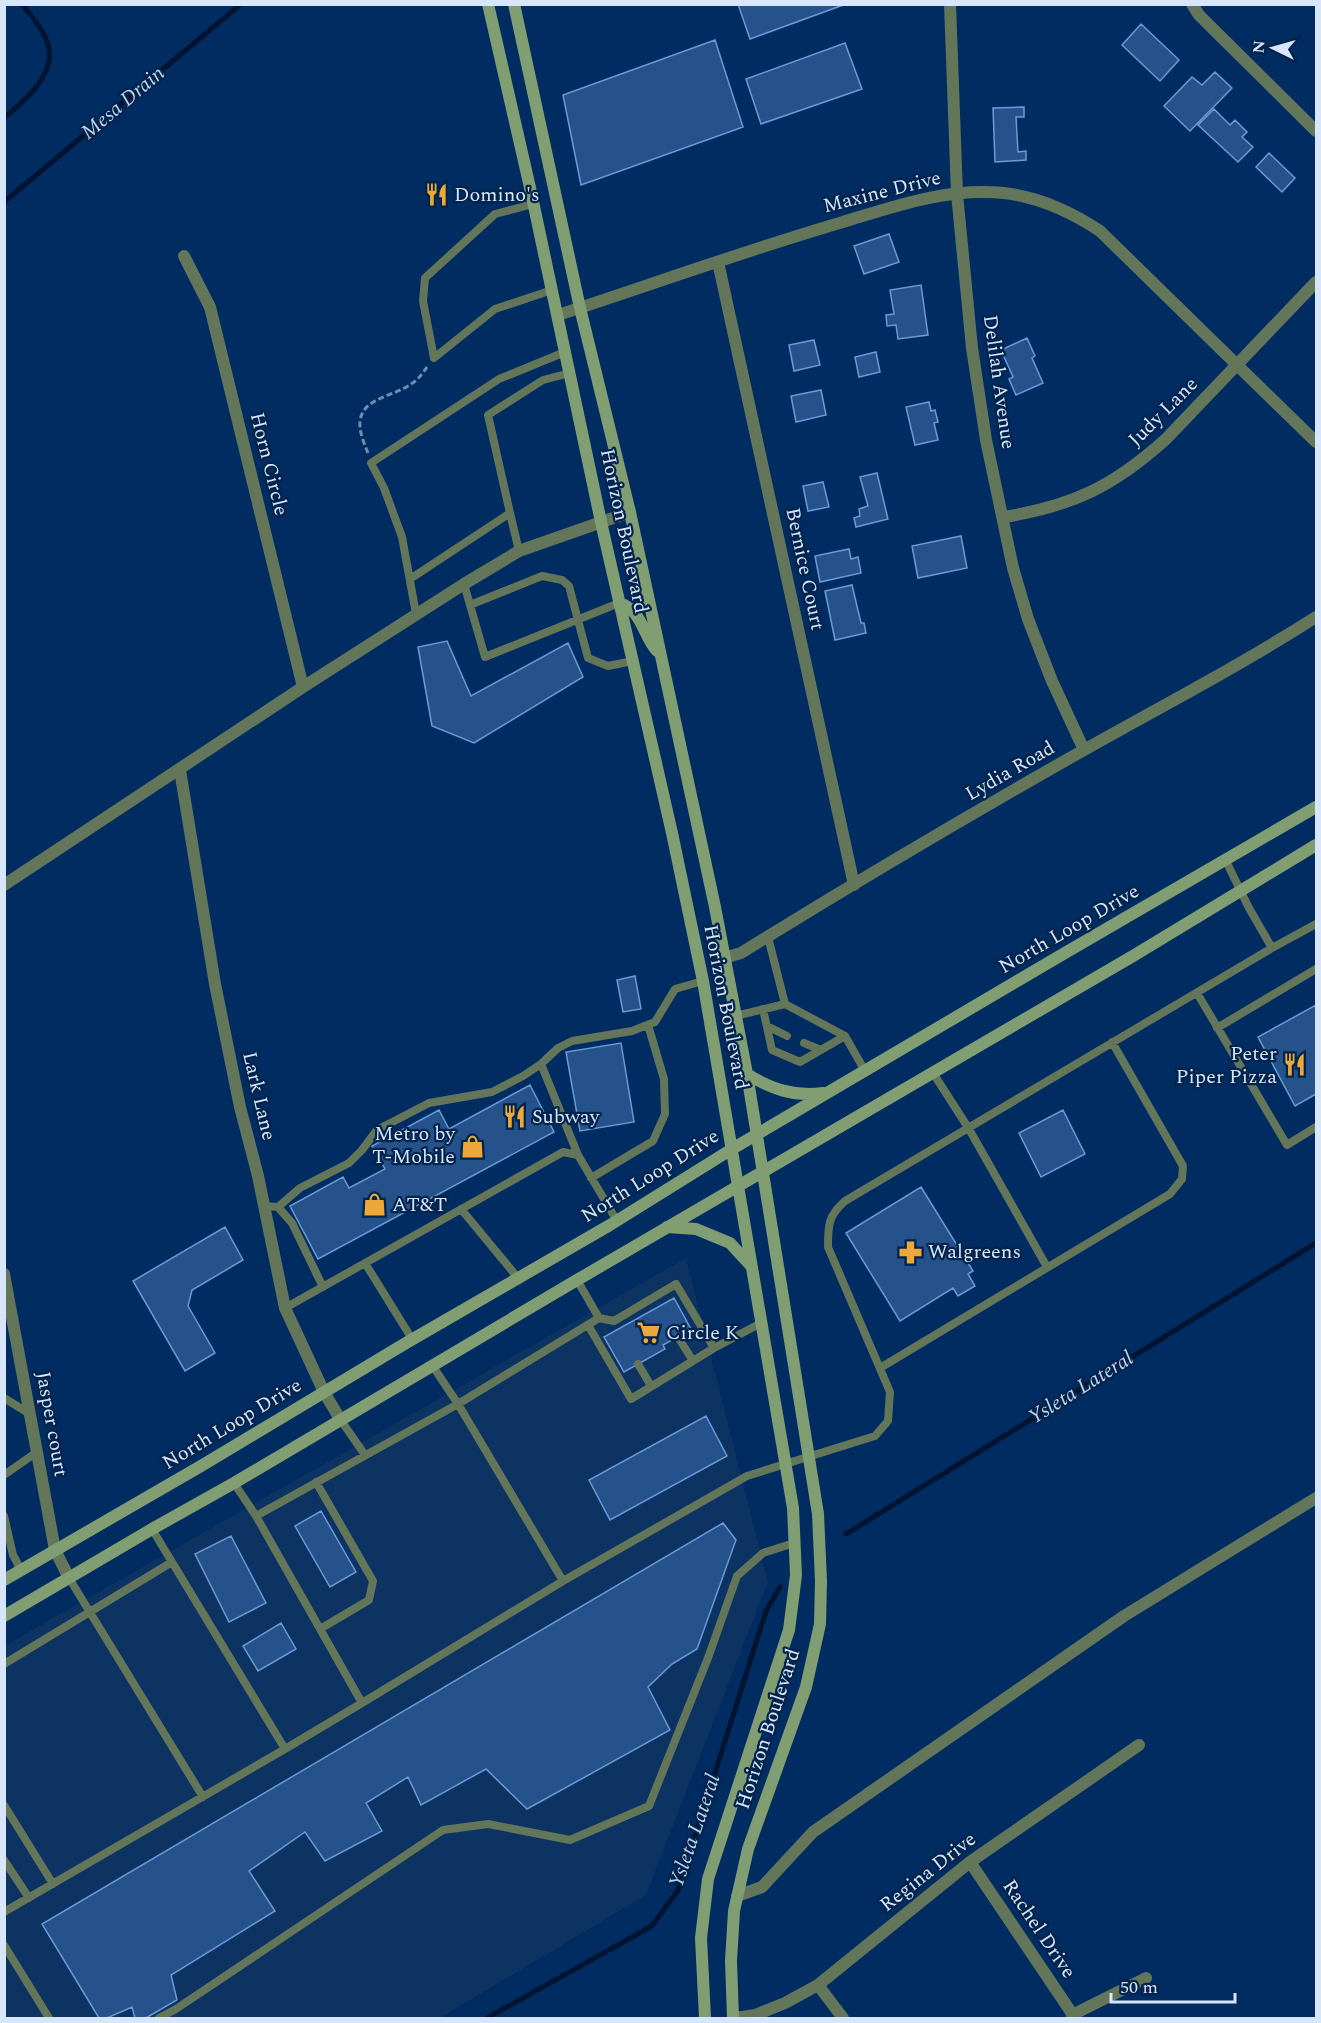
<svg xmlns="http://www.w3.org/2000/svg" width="1321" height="2023" font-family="Spectral,serif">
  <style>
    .built { fill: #0c3361 }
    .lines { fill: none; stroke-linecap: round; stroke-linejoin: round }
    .stream { stroke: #001330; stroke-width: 5 }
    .building { fill: #25528b; stroke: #6b9ad8; stroke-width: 1.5 }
    .path { stroke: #708db1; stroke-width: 3; stroke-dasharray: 6 3; stroke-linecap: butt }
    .lane { stroke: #63765a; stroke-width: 8 }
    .street { stroke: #63765a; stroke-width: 12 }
    .secondary { stroke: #809e71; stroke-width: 12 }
    .labels { text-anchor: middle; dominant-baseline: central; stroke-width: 4.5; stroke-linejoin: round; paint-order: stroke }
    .street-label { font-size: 20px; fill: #d7e6fa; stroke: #02234c }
    .poi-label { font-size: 20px; fill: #d7e6fa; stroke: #02234c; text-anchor: start }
    .water-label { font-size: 21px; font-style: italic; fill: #c2d4ec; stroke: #02234c }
  </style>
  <rect width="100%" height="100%" fill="#002c61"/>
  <!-- built -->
  <path class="built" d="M686 1258 768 1582 646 1895 440 2018H5L4 1646Z"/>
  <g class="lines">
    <!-- stream -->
    <path class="stream" d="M4 118C23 102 54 77 49 49 46 32 32 17 22 4
      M4 202 241 4
      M846 1534 1316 1243
      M487 2018 652 1926 678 1890 766 1611 780 1587"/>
  </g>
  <!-- building -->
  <path class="building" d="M738 4H846L750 39Z
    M1141 24 1179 60 1160 81 1122 45Z
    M715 40 743 127 581 185 563 95Z
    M845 43 862 89 761 124 746 79Z
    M1215 72 1232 88 1190 131 1164 106 1192 77 1202 85Z
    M1024 107V117H1016L1018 152 1026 151V160L995 162 993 108Z
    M1214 109 1230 125 1235 120 1247 132 1242 137 1253 147 1238 162 1198 125Z
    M1269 153 1295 178 1282 192 1256 167Z
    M889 234 899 262 864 274 854 246Z
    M921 285 928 335 898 339 896 325 887 326 886 315 894 314 890 290Z
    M1027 338 1035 356 1032 358 1043 383 1016 395 1009 379 1013 377 1001 350Z
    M814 340 820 365 794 371 789 345Z
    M876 352 880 372 859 377 855 357Z
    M821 390 826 415 796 422 791 396Z
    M929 402 931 411 935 410 938 422 934 423 938 440 915 445 906 407Z
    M877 473 888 519 856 527 854 518 860 516 859 509 868 506 860 477Z
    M823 482 829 507 808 511 803 486Z
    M961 536 967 568 918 578 912 546Z
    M849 549 851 559 858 557 861 573 820 582 815 556Z
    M852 585 861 623H864L866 633 835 640 825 591Z
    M447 641 471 696 568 643 583 677 474 743 432 726 418 647Z
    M635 976 641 1009 623 1012 617 980Z
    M1316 1005V1094L1295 1106 1258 1037Z
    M621 1043 634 1122 580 1131 566 1052Z
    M530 1085 554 1132 318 1259 290 1206 343 1177 349 1188 385 1169 372 1146 439 1110 449 1129Z
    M1063 1110 1085 1154 1041 1177 1019 1133Z
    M921 1187 973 1271 968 1274 975 1286 958 1296 953 1288 900 1321 846 1233Z
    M225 1227 243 1260 192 1290 188 1306 215 1353 185 1371 133 1281Z
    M674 1298 691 1329 663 1345 665 1349 624 1372 604 1337Z
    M706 1416 727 1456 610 1520 589 1480Z
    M321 1511 356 1572 330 1587 295 1526Z
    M723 1523 736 1540 697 1649 672 1664 648 1687 670 1730 527 1809 486 1769 421 1805 408 1777 366 1803 382 1831 325 1861 305 1832 249 1871 275 1911 171 1975 177 2000 146 2018H135L132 2007 107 2018H99L42 1924Z
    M231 1536 266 1603 229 1622 195 1554Z
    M281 1623 296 1649 258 1671 243 1646Z"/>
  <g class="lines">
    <!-- path -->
    <path class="path" d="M368 453C364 443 359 432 360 421 363 397 396 396 411 384 418 380 422 374 427 367"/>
    <!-- lane -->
    <path class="lane" d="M533 204 495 214 425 278 423 301 434 358 495 309 552 290
      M510 513 519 551
      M410 579 510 513 488 415 543 380 570 373
      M464 584 485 657 619 603
      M470 605 542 576 562 580 569 586 588 658 608 666 633 661
      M416 614 402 537 384 488 371 463 499 379 565 352
      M768 937 785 1004 845 1036 865 1071
      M1272 948 1316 924
      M1197 993 1287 1145 1316 1127
      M763 1009 772 1050 800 1062 845 1036
      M735 1016 785 1004
      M767 1026 787 1036
      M1217 1028 1316 969
      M804 1043 821 1050
      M541 1064 578 1155
      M933 1073 969 1129 1047 1267
      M591 1178 653 1141 665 1114 664 1079 648 1025
      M264 1206 278 1207 292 1223 323 1287
      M278 1207 300 1188 349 1163 362 1150 377 1130 429 1103 492 1092 523 1076 541 1064 558 1048 572 1041 632 1031 655 1022 675 989 703 981
      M461 1209 518 1278
      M365 1263 412 1339
      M285 1308 563 1152 578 1155 617 1221
      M599 1318 614 1321 676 1284 714 1348
      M588 1325 631 1399 714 1348 761 1323
      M678 1337 693 1361
      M638 1364 651 1386
      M432 1365 458 1404 563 1581
      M880 1368 1170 1194 1182 1179 1183 1166 1112 1042
      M4 1398 30 1414
      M340 1419 365 1455
      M4 1475 37 1452
      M316 1482 373 1581 369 1600 320 1629
      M234 1483 256 1516 458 1404 599 1318 577 1280
      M4 1516 13 1555 21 1570
      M256 1516 362 1703 285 1749
      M69 1578 203 1797
      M4 1664 172 1562
      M362 1703 563 1581 747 1476 875 1436 888 1421 890 1392 828 1247C828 1225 828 1216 845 1201L1272 948 1249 908 1226 861
      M4 1805 53 1884
      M4 1860 29 1898
      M4 1912 285 1749 152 1529
      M4 1945 49 2018
      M159 2018 176 2009 443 1830 488 1824 570 1840 649 1806 708 1658 737 1576 763 1553 794 1543"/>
    <!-- street -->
    <path class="street" d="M950 4 957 194 972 348 986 440 1013 568 1028 619 1052 681 1084 750
      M1192 4 1199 15 1316 131
      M184 256 210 307 303 687
      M718 262 854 885
      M558 315C653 284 747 250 843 222 895 206 949 187 1004 193 1039 197 1070 211 1100 231L1316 442
      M1004 517C1073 506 1114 486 1166 439L1316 282
      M180 770 215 984 240 1107 258 1176 285 1308 324 1392 340 1419
      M4 885 303 687 464 584 519 551 630 512
      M724 958 741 953C854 883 969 815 1084 750 1162 706 1241 665 1316 617
      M4 1274 55 1550 69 1578
      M970 1862 1075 2018
      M737 1896 762 1887 813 1832 1124 1616 1316 1498
      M818 1985 843 2018
      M1072 2015 1146 1978
      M736 2018 755 2015 785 2003 818 1985 970 1862 1139 1745"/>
    <!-- secondary -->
    <path class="secondary" d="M488 4 531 192 601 522 672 833 703 981 793 1508 796 1575 789 1630 708 1879 701 1938 705 2018
      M514 4 580 308 630 512 715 907 747 1074 818 1514 821 1581 820 1624 806 1687 748 1849 734 1911 731 1961 733 2018
      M619 603C642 609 643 636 657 651
      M747 1074C771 1089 794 1097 823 1093
      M667 1227 696 1229 730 1243 752 1267
      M4 1580 201 1466 406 1343 610 1225 732 1149 1058 957 1316 807
      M4 1616 152 1529 234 1483 577 1280 1133 956 1316 845"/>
  </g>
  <!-- icons -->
  <defs>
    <symbol id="restaurant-bare" viewBox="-9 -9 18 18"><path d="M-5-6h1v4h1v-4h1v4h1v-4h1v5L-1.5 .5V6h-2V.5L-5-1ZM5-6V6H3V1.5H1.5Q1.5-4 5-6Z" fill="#eca93a" stroke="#02234c" stroke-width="2.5" paint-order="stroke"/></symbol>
    <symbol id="shop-bare" viewBox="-9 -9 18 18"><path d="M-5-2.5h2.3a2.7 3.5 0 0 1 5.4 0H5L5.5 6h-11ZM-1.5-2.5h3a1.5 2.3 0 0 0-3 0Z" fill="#eca93a" stroke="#02234c" stroke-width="2.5" paint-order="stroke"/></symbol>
    <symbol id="pharmacy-bare" viewBox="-9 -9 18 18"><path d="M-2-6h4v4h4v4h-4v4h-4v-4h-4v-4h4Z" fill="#eca93a" stroke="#02234c" stroke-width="2.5" paint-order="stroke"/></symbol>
    <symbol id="supermarket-bare" viewBox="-9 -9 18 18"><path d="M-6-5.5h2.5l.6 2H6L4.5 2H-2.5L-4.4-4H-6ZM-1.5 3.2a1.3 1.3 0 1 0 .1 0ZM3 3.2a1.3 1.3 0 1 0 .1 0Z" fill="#eca93a" stroke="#02234c" stroke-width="2.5" paint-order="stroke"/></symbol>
  </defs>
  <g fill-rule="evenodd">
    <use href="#restaurant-bare" x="420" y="178" width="33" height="33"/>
    <use href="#restaurant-bare" x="1278" y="1048" width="33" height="33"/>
    <use href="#restaurant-bare" x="498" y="1100" width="33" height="33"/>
    <use href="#shop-bare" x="456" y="1130" width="33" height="33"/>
    <use href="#shop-bare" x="358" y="1188" width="33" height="33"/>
    <use href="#pharmacy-bare" x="894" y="1236" width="33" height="33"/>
    <use href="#supermarket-bare" x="632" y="1316" width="33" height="33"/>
  </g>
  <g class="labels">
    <!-- street labels -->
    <g class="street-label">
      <text transform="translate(882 192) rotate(-14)">Maxine Drive</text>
      <text transform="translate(999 382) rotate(82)">Delilah Avenue</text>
      <text transform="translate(1163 412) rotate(-45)">Judy Lane</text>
      <text transform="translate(269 464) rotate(76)">Horn Circle</text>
      <text transform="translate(624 531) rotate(78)">Horizon Boulevard</text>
      <text transform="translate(805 569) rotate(78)">Bernice Court</text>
      <text transform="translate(1010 771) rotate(-30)">Lydia Road</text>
      <text transform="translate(1069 929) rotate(-30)">North Loop Drive</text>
      <text transform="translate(726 1007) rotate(79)">Horizon Boulevard</text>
      <text transform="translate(259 1096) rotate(77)">Lark Lane</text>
      <text transform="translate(650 1176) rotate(-32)">North Loop Drive</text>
      <text transform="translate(52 1424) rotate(80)">Jasper court</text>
      <text transform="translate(232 1424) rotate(-31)">North Loop Drive</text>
      <text transform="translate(768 1729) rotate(-72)">Horizon Boulevard</text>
      <text transform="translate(928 1872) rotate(-38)">Regina Drive</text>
      <text transform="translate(1039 1929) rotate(56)">Rachel Drive</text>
    </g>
    <!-- poi labels -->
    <g class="poi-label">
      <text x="454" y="195">Domino's</text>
      <text x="1277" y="1054" text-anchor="end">Peter<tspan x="1277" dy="23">Piper Pizza</tspan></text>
      <text x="532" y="1117">Subway</text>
      <text x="455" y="1134" text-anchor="end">Metro by<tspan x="455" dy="23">T-Mobile</tspan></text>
      <text x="392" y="1205">AT&amp;T</text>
      <text x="928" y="1252">Walgreens</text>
      <text x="666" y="1333">Circle K</text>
    </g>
    <!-- water labels -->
    <g class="water-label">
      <text transform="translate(123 103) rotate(-40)">Mesa Drain</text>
      <text transform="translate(1081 1388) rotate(-32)">Ysleta Lateral</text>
      <text transform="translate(695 1831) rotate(-71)">Ysleta Lateral</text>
    </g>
  </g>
  <!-- border -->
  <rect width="1321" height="2023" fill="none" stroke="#d7e6fa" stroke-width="12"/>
  <!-- north arrow -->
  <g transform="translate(1273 48) rotate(275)" stroke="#02234c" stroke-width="4.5" paint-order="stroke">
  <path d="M0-4.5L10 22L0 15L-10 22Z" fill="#d7e6fa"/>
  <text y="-9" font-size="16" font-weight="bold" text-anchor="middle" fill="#d7e6fa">N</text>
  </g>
  <!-- scale -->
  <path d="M1111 1993v9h124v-9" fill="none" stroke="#d7e6fa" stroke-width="3"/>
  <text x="1120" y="1993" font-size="18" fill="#d7e6fa" stroke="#02234c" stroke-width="4.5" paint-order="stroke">50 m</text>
</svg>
